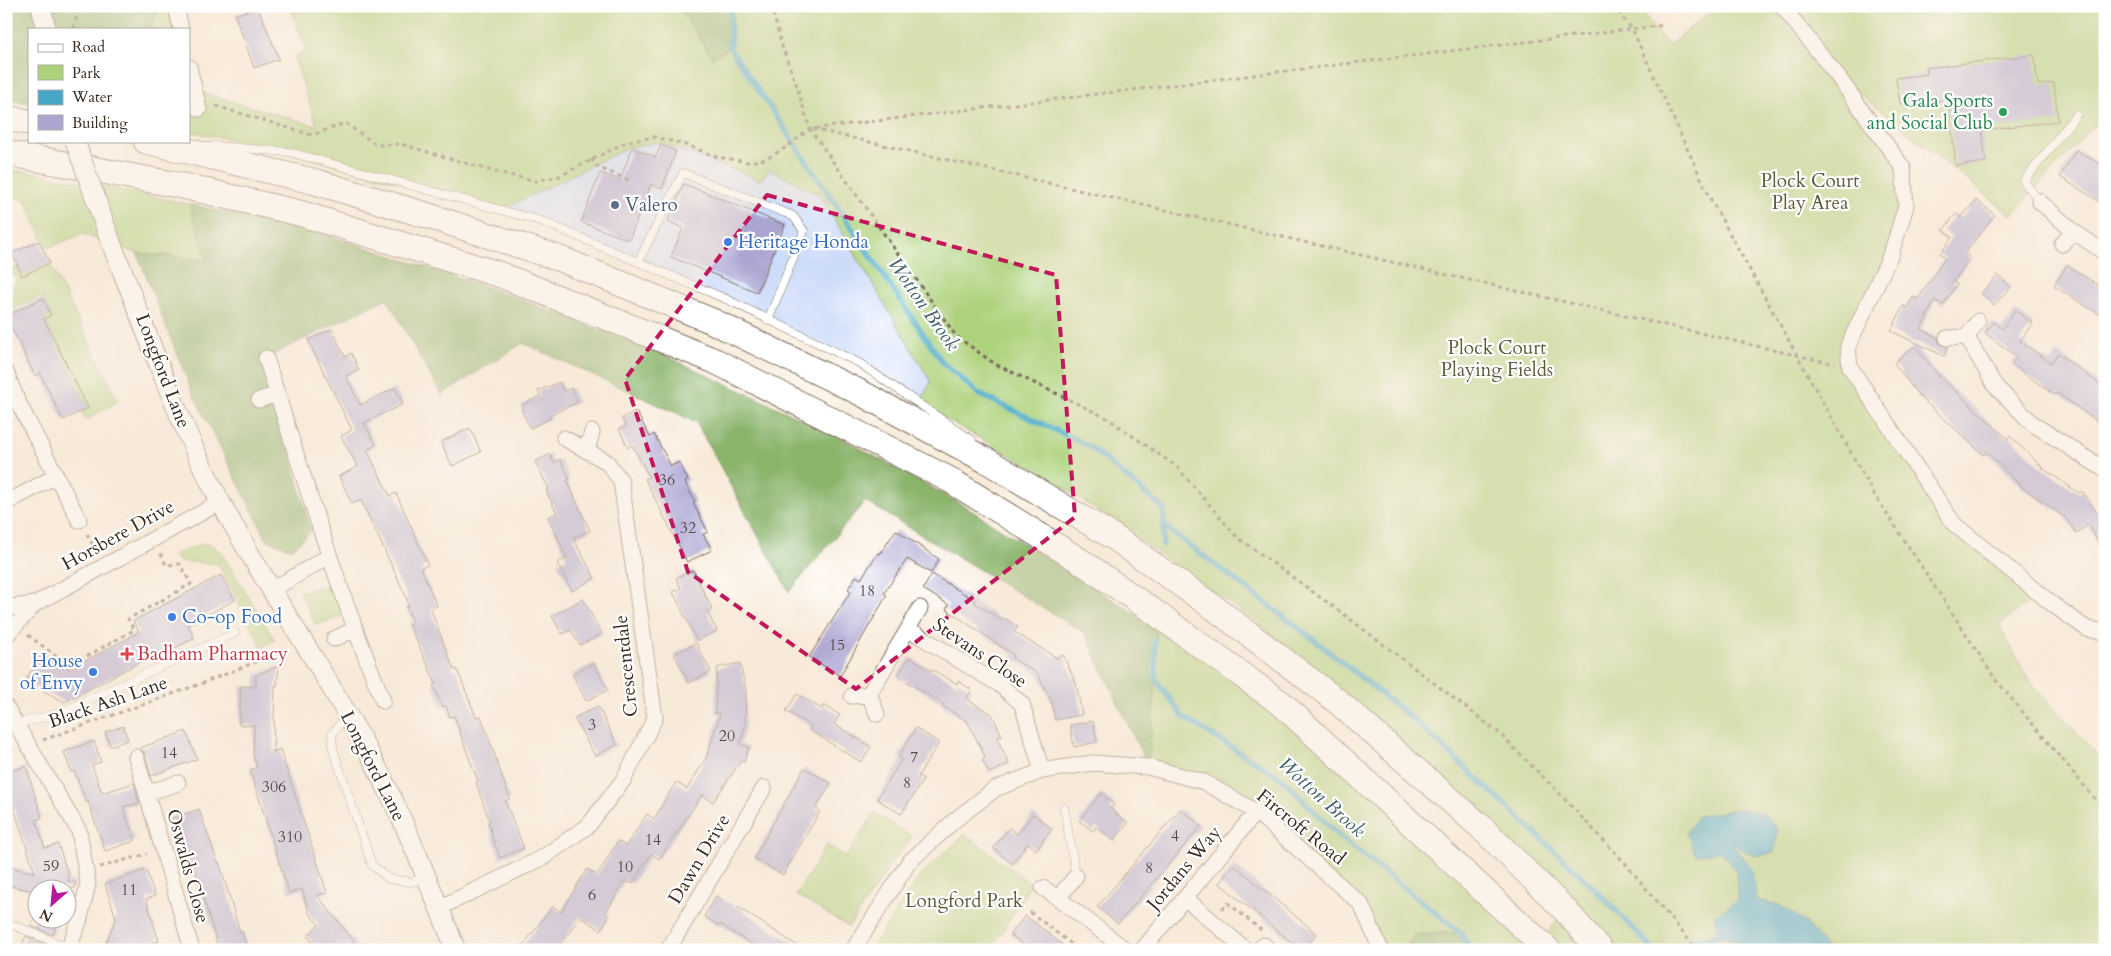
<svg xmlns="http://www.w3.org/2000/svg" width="2111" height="956" font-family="Cardo,serif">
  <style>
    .built { fill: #ccdbf9 }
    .green { fill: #aed27b; stroke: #747e4c }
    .forest { fill: #8ab46b; stroke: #626f44 }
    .water { fill: #46a8c6; stroke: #406972 }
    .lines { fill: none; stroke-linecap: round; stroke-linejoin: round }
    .stream { stroke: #46a8c6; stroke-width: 5.5 }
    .building { fill: #aba5d1 }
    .service-casing { stroke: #7d6d5f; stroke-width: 9 }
    .minor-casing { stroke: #7d6d5f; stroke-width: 17 }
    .tertiary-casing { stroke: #7d6d5f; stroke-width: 21 }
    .trunk-casing { stroke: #7d6d5f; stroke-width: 27 }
    .path { stroke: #7d6d5f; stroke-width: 3; stroke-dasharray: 4 4; stroke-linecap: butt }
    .service { stroke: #fff; stroke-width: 8 }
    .minor { stroke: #fff; stroke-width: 15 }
    .tertiary { stroke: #fff; stroke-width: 19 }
    .trunk { stroke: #fff; stroke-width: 25 }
    .tertiary-bridge-casing { stroke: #7d6d5f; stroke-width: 21; stroke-linecap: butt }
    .tertiary-bridge { stroke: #fff; stroke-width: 19 }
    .marked { fill: none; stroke: #c2185b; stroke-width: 4; stroke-dasharray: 10 6; stroke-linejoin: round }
    .leisure-dot { fill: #2e9e5b; stroke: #fff; stroke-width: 2 }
    .service-dot { fill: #5c6f8a; stroke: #fff; stroke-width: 2 }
    .shop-dot { fill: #3f7fe0; stroke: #fff; stroke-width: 2 }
    .health-dot { fill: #e0444e; stroke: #fff; stroke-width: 2 }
    .labels { text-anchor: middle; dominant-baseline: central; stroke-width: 4.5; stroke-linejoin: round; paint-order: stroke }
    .number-label { font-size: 16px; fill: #57494b }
    .leisure-label { font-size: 19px; fill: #27864d; stroke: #fff; text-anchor: end }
    .park-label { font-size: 19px; fill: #5e5c3a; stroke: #fff }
    .service-label { font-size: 19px; fill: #4e5e75; stroke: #fff; text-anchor: start }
    .shop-label { font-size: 19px; fill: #366cbe; stroke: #fff; text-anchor: start }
    .street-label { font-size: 19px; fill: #3b2a1e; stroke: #fff }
    .health-label { font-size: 19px; fill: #be3a42; stroke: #fff; text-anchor: start }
    .water-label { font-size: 20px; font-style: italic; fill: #40636a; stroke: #fff }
  </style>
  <rect width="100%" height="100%" fill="#fff"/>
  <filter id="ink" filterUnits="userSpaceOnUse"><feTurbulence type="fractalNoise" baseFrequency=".02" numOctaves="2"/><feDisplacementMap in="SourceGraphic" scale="10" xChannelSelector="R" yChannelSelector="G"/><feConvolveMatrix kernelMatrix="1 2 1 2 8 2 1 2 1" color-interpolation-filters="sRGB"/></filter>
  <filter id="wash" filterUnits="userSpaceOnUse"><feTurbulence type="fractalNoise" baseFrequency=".0096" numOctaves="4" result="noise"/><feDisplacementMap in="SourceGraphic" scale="20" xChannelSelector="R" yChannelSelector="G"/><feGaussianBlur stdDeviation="1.12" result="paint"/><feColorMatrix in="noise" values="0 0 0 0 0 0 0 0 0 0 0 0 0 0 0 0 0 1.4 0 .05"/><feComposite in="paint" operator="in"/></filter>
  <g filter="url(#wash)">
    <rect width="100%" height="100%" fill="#f8ead8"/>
    <!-- built -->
    <path class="built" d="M658 142 761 179 768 169 820 195 932 382 919 404 859 363 726 299 541 221 501 210 627 148Z"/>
    <!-- green -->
    <path class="green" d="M162 6H176L181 29H149Z
      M290 6H679L712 58 731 6H1636L1669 45 1717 6H2105V122L2100 119 2011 215 1838 76 1903 168 1906 206 1848 346 1850 367 1954 524 2040 594 1999 625 2022 668 2035 688 2105 763V950H1471L1459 932 1414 935 1405 950H1381L1361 904 1256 812 1204 782 1148 767 1156 680 1157 614 1282 704 1541 942 1565 910 1337 701 1259 624 1049 477 919 404 931 382 820 195 769 169 761 180 658 142 627 148 501 210 289 152 189 131V67L195 91 317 126 294 57 307 51Z
      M6 170 30 172 189 204 209 260 137 253 82 234 47 248 25 199 6 196Z
      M50 263 118 401 86 420 81 411 88 407 51 335 52 334 44 319 51 315 42 296 14 309 8 306 15 292 12 290 18 278 10 274 13 269 18 267 22 276Z
      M202 544 211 545 221 552 275 640 262 647 218 564 178 561 173 555Z
      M332 585 343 616 316 625 300 592Z
      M875 813 912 837 894 859 849 927 796 895 827 845 846 857Z
      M965 834 1031 884 991 950H870L920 876Z"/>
    <!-- forest -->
    <path class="forest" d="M6 6H162L149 29H29V103L6 100Z
      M679 6H731L730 48 712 58Z
      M189 204 328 235 490 288 651 349 838 436 961 504 1156 627V680L1148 767 1085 633 865 501 789 592 696 422 523 343 441 395 387 298 266 358 311 532 292 549 267 540 192 392 137 253 208 260Z
      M1460 932 1471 950H1405L1414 935Z"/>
    <!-- water -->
    <path class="water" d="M1738 809 1763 813 1778 830 1774 853 1754 856 1731 843 1752 869 1757 900 1780 905 1806 923 1828 950H1749L1747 946 1719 935 1714 915 1737 901 1736 870 1720 852 1695 855 1690 840 1686 834 1698 816Z"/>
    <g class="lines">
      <!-- stream -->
      <path class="stream" d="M731 6 730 48 943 363 979 394 1089 446 1164 509 1163 545
        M1164 526 1317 642 1415 721 1587 881 1654 950
        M1155 640 1156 680 1183 717 1281 778 1339 836 1460 932 1471 950
        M1697 950 1693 940 1719 935"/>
    </g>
    <g id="blocks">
      <!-- building -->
      <path class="building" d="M258 7 279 59 254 68 235 15Z
        M2034 55 2038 85 2054 83 2058 121 1982 130 1986 162 1956 166 1948 100 1900 104 1896 78 1927 74 1926 68Z
        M661 145 676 151 662 189 651 184 629 240 581 222 600 173 620 180 632 148 656 157Z
        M2076 150 2105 167V205L2060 177Z
        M684 184 785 225 757 292 671 257 683 228 668 221Z
        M1976 200 1995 215 1965 253 1971 258 1953 282 1957 284 1943 305 1935 300 1921 329 1938 338 1939 343 1948 347 1944 356 1891 331 1903 306 1907 308 1913 297 1918 299 1945 258 1940 254 1952 237 1943 230 1956 214 1961 218Z
        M39 241 50 263 22 276 12 253Z
        M2067 265 2105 289V318L2054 286Z
        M1998 275 2011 287 1994 305 1981 293Z
        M43 298 51 315 44 319 88 408 63 420 40 373 35 376 6 316Z
        M2015 311 2033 323 2020 341 2051 363 2058 353 2105 388V427L2057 393 2055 395 2011 364 2017 357 1985 333 1993 322 2002 329Z
        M332 329 345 357 351 353 359 370 346 376 360 405 395 388 403 404 364 423 376 445 367 450 390 496 396 493 428 565 421 568 437 606 431 610 454 670 457 669 476 717 481 716 510 799 505 801 524 848 500 858 491 834 492 833 488 823 490 822 476 783 478 782 454 716 450 717 446 706 442 707 433 685 436 684 409 624 413 622 406 607 409 605 404 592 361 500 352 504 339 476 358 467 341 436 352 430 308 340Z
        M1915 346 1937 374 2008 439 2010 436 2044 469 2079 493 2082 491 2105 524V557L2089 525 2076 533 2065 517 2023 488 1987 452 1984 455 1919 396 1894 363Z
        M560 382 564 391 571 388 578 402 550 415 551 418 530 428 522 411V405L540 396 538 391Z
        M636 411 650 437 654 434 671 466 679 462 688 480 685 482 695 502 693 503 708 532 703 534 712 550 687 562 645 479 649 477 642 463 632 445 628 448 619 429 626 426 622 418Z
        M470 428 481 452 452 466 441 442Z
        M550 454 554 463 560 459 570 479 567 480 590 531 573 538 595 578 572 591 557 563 567 558 548 517 557 513 546 491 549 489 535 462Z
        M896 530 939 559 931 573 907 559 884 593 887 595 840 676 809 657 851 591 848 589 856 576 861 579 878 553 880 554Z
        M693 570 712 609 707 612 717 631 697 641 673 592 681 588 676 578Z
        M932 574 976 601 975 603 1002 620 1004 618 1018 627 1014 632 1057 658 1063 655 1076 683 1082 715 1055 720 1052 703 1038 674 1012 658 1014 655 946 609 949 605 923 589Z
        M221 575 235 600 188 625 194 638 153 660 151 656 65 702 25 682 39 654 70 669 139 632 133 621Z
        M583 599 602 634 580 645 571 630 562 634 552 616Z
        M696 643 711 672 689 683 674 654Z
        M910 657 932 671 933 670 957 684 958 681 972 690 966 699 992 714 1002 736 997 738 1009 764 989 773 982 759 985 757 982 750 967 721 943 706 944 704 897 676Z
        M594 663 608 690 586 701 572 674Z
        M740 663 746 690 745 727 740 744 749 747 744 762 741 761 713 802 702 795 659 859 651 854 632 884 625 880 606 913 609 916 601 930 580 917 556 950H519L553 906 561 912 587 869 597 875 618 841 626 846 647 814 654 819 676 782 687 789 706 758 720 714 715 713 717 668Z
        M279 666 277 686 275 685 273 752 280 749 320 871 327 893 317 895 361 950H319L307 936 319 925 309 913 302 889 289 893 250 770 257 767 253 756 254 725H239L241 686 256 687V675Z
        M797 694 822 709 824 705 840 715 834 724 871 747 861 762 809 730 811 726 786 711Z
        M598 706 617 745 595 756 574 718Z
        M1093 721 1097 742 1074 747 1070 725Z
        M123 726 128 740 110 746 105 732Z
        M916 728 939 743 918 776 924 779 901 814 877 799 902 759 898 757Z
        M186 731 197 759 151 776 145 754 140 748Z
        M94 741 101 762 92 765 102 793 134 783 139 803 123 807 135 841 105 851 88 801 86 802 74 771 71 772 64 752Z
        M26 766 42 818 36 820 45 848 58 844 69 877 68 881 75 882V888H38V892L6 885V866L35 873 9 793 6 794V773Z
        M804 768 831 783 816 808 820 811 783 875 754 858Z
        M1101 793 1114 804 1110 809 1128 823 1114 841 1096 827 1093 831 1079 821Z
        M199 809 218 863 219 862 240 932 242 931 248 950H219L194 867 189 869 172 818Z
        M1180 809 1201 826 1118 924 1097 907Z
        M1033 814 1052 829 1036 850 1028 843 1012 864 993 848 1009 828 1017 834Z
        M1234 865 1317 934 1304 950H1301L1219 883Z
        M146 870 155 896 146 899 159 941 132 950H103L116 918 105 884Z
        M716 896 735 907 736 906 804 950H760L720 924 719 926 704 916Z
        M1025 916 1034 922 1069 950H1030L1010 934Z
        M35 918H58L53 935 31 926Z
        M26 936 50 946 49 950H20Z"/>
    </g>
  </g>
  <g filter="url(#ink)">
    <use href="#blocks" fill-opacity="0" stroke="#7d6d5f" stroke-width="1"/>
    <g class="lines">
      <defs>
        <path id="service" d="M214 146 289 152 541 221 726 299 859 363 972 440
          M2039 201 2024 181 2076 115
          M638 262 683 173 793 216 804 231 768 320
          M347 715 332 734 333 749 372 865 389 879 411 882 426 877
          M16 724 57 714 235 633
          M1064 808 1076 876
          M6 922 69 948"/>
        <path id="minor" d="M176 6 181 29
          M1782 6 1836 74 1903 168 1906 206 1891 254 1848 346 1850 367 1954 524 2052 604 2087 629 2105 632
          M189 67 199 109
          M2039 201 2073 231 2105 253
          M2062 244 2073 231
          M1967 337 1978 321
          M1947 338 1967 337 1995 386 2033 424 2105 470
          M266 358C302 474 338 589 383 701
          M6 372 18 402 79 520
          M259 400 277 394
          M587 451 592 432
          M6 503 56 476
          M270 591 329 556
          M6 608 35 604 221 502
          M908 629 920 608
          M6 636 35 604
          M334 639 355 629
          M869 694 908 629 1000 685 1022 704 1042 771
          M869 694 877 714
          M852 696 869 694
          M6 707 79 831 88 884 79 922 68 950
          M136 757 192 950
          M147 793 178 783
          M1076 876 1058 898 1126 950
          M1043 888 1058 898
          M1185 898 1246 950
          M439 908 542 858 588 826 624 779 655 718 621 481 607 462 564 438
          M668 950 764 788
          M853 950 909 862 955 820 995 789 1042 771 1093 763 1148 767 1204 782 1256 812 1361 904 1381 950
          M1142 950 1256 812
          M1258 950 1264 945 1270 950"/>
        <path id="tertiary" d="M41 6 46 29
          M112 245C147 331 177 421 221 503 263 581 313 654 357 731 397 800 426 876 456 950"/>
        <path id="trunk" d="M6 118 29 122
          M146 141 316 182 432 217 558 258 712 321 861 393 989 462 1115 538 1216 609 1337 701 1481 827 1565 910 1600 950
          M6 153 183 186 299 213 501 275 715 361 950 480 1082 562 1157 614 1282 704 1548 950"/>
      </defs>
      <!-- service casing -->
      <use href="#service" class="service-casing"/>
      <!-- minor casing -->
      <use href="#minor" class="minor-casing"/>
      <!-- tertiary casing -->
      <use href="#tertiary" class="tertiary-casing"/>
      <!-- trunk casing -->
      <use href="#trunk" class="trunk-casing"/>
      <!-- path -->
      <path class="path" d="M771 6 783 49 796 84 810 129 956 336 995 364 1107 418 1177 467 1237 537 1346 616 1498 732 1555 789 1625 863 1697 950
        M1613 6 1632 29 1711 200 1874 494 1996 680 2105 811
        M74 29 78 6
        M216 106 312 135 345 123 377 145 401 144 492 171 536 181 560 176 626 142 654 137 683 144 718 157 748 162 766 159 785 148 810 129 1665 25
        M813 129 1835 364
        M591 159 599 168 629 180 630 176
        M87 534 97 553
        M28 635 69 666 134 630 128 619 191 584 180 564 166 565 160 552
        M43 740 203 683 288 649
        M6 753 14 750
        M100 867 147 854
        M1222 909 1228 903 1261 930
        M1030 912 1079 950"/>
      <!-- service -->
      <use href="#service" class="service"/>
      <!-- minor -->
      <use href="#minor" class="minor"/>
      <!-- tertiary -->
      <use href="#tertiary" class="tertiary"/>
      <!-- trunk -->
      <use href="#trunk" class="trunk"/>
      <defs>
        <path id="tertiary-bridge" d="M75 141 112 245"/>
      </defs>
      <!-- tertiary-bridge casing -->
      <use href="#tertiary-bridge" class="tertiary-bridge-casing"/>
      <!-- tertiary-bridge -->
      <use href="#tertiary-bridge" class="tertiary-bridge"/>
    </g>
  </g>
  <!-- marked area -->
  <path d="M0 0H2111V956H0ZM767 195 1056 275 1075 517 856 689 688 572 625 379Z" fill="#f8ead8" fill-opacity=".55" fill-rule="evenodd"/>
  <path class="marked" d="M767 195 1056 275 1075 517 856 689 688 572 625 379Z"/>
  <!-- markers -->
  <circle class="leisure-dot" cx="2003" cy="112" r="5"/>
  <circle class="service-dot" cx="615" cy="205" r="5"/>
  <g class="shop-dot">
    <circle cx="728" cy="242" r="5"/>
    <circle cx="172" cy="617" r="5"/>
    <circle cx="93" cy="672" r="5"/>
  </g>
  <path class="health-dot" d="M124.5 646.5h5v5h5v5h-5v5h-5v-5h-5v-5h5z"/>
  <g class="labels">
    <!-- number labels -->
    <g class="number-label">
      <text x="667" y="480">36</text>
      <text x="688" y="528">32</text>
      <text x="867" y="591">18</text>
      <text x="837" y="645">15</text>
      <text x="592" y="725">3</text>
      <text x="727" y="736">20</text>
      <text x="169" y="753">14</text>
      <text x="914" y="757">7</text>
      <text x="907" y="783">8</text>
      <text x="274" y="787">306</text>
      <text x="1175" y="836">4</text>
      <text x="290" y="837">310</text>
      <text x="653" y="840">14</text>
      <text x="51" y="866">59</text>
      <text x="625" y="867">10</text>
      <text x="1149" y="868">8</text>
      <text x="129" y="890">11</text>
      <text x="592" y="895">6</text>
    </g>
    <!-- leisure labels -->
    <g class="leisure-label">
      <text x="1993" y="101">Gala Sports<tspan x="1993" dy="22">and Social Club</tspan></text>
    </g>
    <!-- park labels -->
    <g class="park-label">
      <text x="1810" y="181">Plock Court<tspan x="1810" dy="22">Play Area</tspan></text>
      <text x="1497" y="348">Plock Court<tspan x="1497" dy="22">Playing Fields</tspan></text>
      <text x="964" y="901">Longford Park</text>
    </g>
    <!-- service labels -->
    <g class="service-label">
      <text x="625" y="205">Valero</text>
    </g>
    <!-- shop labels -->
    <g class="shop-label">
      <text x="738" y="242">Heritage Honda</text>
      <text x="182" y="617">Co-op Food</text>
      <text x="83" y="661" text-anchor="end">House<tspan x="83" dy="22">of Envy</tspan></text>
    </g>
    <!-- street labels -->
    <g class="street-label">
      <text transform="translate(163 371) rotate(69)">Longford Lane</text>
      <text transform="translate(118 535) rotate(-29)">Horsbere Drive</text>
      <text transform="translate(980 653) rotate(34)">Stevans Close</text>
      <text transform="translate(626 666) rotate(-96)">Crescentdale</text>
      <text transform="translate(108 702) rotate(-19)">Black Ash Lane</text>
      <text transform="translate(373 766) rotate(63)">Longford Lane</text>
      <text transform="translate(1301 827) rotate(39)">Fircroft Road</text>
      <text transform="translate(699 859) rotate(-59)">Dawn Drive</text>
      <text transform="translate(188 866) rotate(75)">Oswalds Close</text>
      <text transform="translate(1184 868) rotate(-50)">Jordans Way</text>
    </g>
    <!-- health labels -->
    <g class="health-label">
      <text x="137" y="654">Badham Pharmacy</text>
    </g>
    <!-- water labels -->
    <g class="water-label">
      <text transform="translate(924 304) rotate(55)">Wotton Brook</text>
      <text transform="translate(1322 797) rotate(42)">Wotton Brook</text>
    </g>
  </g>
  <!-- margin -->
  <rect width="2111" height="956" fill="none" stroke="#fff" stroke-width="25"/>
  <!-- legend -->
  <rect x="28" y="28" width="162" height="115" fill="#ffffff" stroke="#b1aaa5"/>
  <rect x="38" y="44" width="25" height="8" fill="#ffffff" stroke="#b1aaa5"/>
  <text x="72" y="52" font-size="15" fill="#3b2a1e">Road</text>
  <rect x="38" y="65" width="25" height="15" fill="#aed27b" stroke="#b1aaa5"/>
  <text x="72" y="78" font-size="15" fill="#3b2a1e">Park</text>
  <rect x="38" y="90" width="25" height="15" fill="#46a8c6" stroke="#b1aaa5"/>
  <text x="72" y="102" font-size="15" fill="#3b2a1e">Water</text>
  <rect x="38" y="115" width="25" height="15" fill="#aba5d1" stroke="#b1aaa5"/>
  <text x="72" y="128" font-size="15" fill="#3b2a1e">Building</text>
  <!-- north arrow -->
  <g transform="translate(52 904) rotate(207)"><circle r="24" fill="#ffffff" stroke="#b1aaa5"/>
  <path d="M0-4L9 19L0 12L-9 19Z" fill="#b5179e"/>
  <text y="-8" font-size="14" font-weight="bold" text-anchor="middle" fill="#3b2a1e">N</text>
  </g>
</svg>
